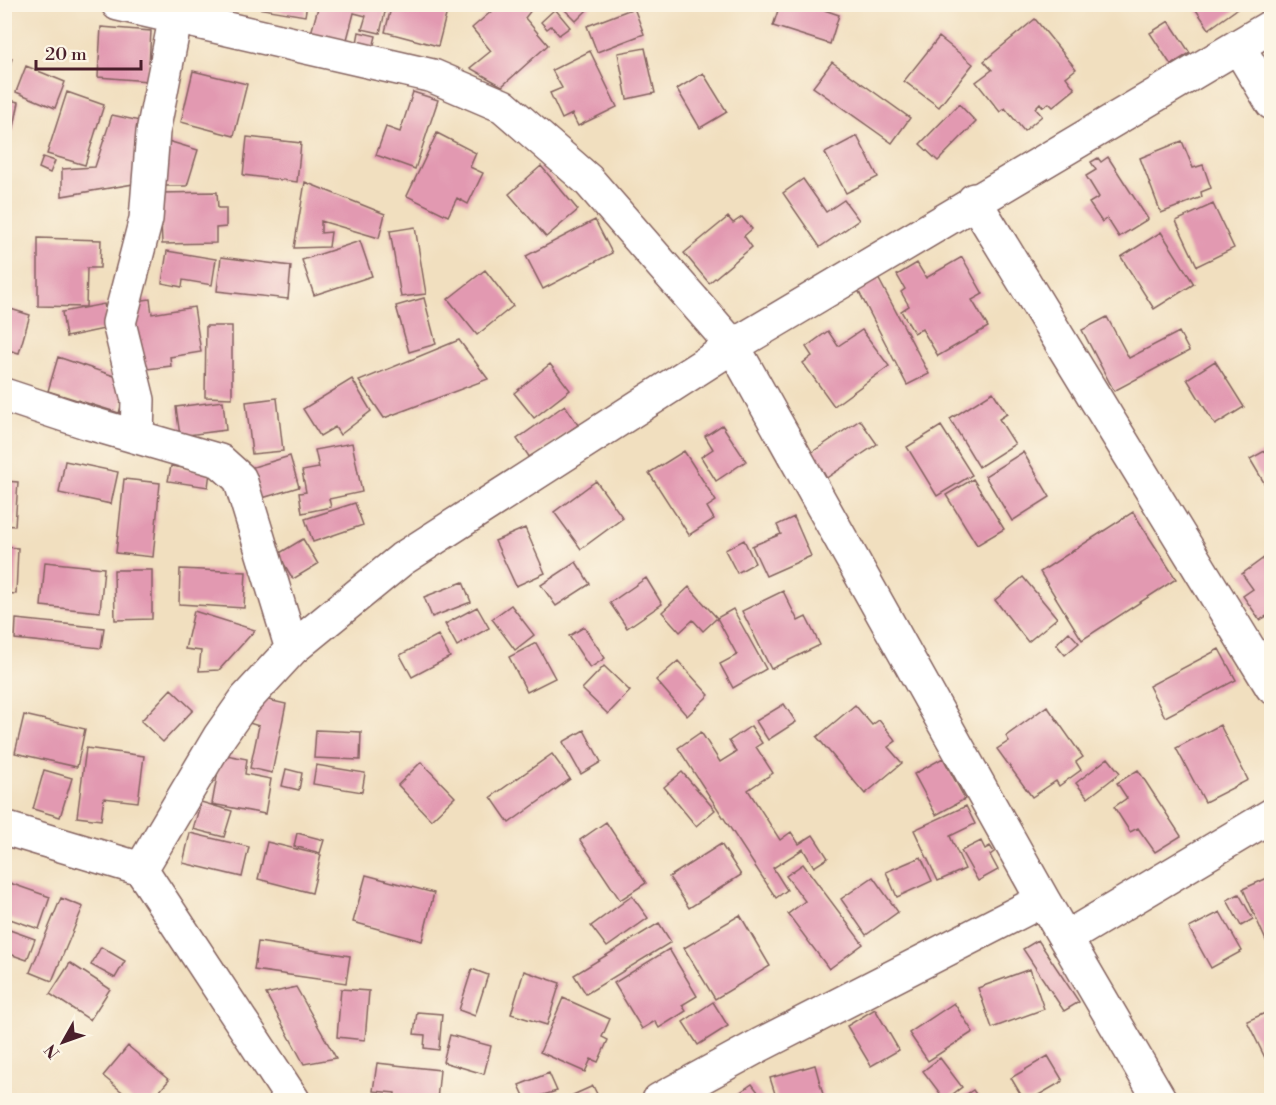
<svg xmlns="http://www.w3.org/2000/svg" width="1276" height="1105" font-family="'Libre Bodoni',serif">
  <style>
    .building { fill: #e299b1 }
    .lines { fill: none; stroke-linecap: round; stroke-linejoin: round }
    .minor-casing { stroke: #84625f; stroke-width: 36 }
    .minor { stroke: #fff; stroke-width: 33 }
  </style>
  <rect width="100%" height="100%" fill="#fcf5e5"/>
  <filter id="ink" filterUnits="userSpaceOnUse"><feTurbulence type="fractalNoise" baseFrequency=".0167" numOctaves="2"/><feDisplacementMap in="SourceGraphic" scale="12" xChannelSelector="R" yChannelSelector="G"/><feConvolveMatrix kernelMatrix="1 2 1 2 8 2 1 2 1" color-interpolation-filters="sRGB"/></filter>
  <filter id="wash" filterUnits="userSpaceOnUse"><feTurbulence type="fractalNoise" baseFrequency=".008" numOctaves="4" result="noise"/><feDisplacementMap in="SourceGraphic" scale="24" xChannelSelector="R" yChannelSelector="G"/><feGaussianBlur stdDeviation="1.35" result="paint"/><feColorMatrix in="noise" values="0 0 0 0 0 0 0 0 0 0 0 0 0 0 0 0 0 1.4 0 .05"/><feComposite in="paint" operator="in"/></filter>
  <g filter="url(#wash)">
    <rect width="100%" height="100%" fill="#f1dfbf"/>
    <g id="blocks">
      <!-- building -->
      <path class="building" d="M252 4H307L305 16 252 7Z
        M319 4H387L380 33 362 29 366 16 354 13 345 47 310 37Z
        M392 4H449L438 46 385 32Z
        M500 4H528L532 9 525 18 548 45 502 86 470 68 491 51 472 28Z
        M559 4H593L576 21Z
        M780 4H807L839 15 830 44 773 26Z
        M1192 4H1244L1209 29Z
        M634 8 644 34 597 52 587 26Z
        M555 9 570 27 559 35 551 26 547 29 541 22Z
        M1035 19 1076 69 1066 77 1075 89 1053 107 1049 103 1043 107 1040 103 1035 108 1042 116 1024 131 1005 108 1000 112 976 82 992 70 984 61Z
        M1169 21 1190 53 1171 65 1150 33Z
        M101 27 151 31 148 81 98 77Z
        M359 32 376 36 372 52 356 48Z
        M939 37 973 64 939 107 904 81Z
        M645 48 655 93 627 99 618 53Z
        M590 51 617 107 578 126 572 114 562 119 550 93 562 88 552 70Z
        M4 56 12 58 5 88H4Z
        M832 62 910 118 892 143 813 87Z
        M26 66 65 82 55 108 16 92Z
        M193 71 247 84 234 136 181 122Z
        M703 73 727 112 700 128 677 89Z
        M67 92 104 105 85 165 47 154Z
        M413 92 438 100 415 169 376 155 386 127 400 132Z
        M4 99 19 102 13 132 4 130Z
        M959 104 976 122 938 161 920 144Z
        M112 115 140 121 133 184 62 196V169L95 167Z
        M437 133 476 153 470 167 483 173 468 204 457 198 448 216 407 196Z
        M857 136 878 177 846 193 825 153Z
        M247 137 301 143 297 182 243 175Z
        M168 141 198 150 187 186H159Z
        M1182 141 1193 168 1203 165 1211 188 1201 192 1202 197 1161 213 1140 158Z
        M43 157 55 161 50 173 39 168Z
        M1108 157 1148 219 1119 237 1107 218 1102 222 1089 203 1099 197 1086 176 1096 170 1091 162 1098 158 1101 162Z
        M541 166 578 210 546 237 509 194Z
        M803 179 826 212 844 200 859 220 820 247 783 193Z
        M305 182 385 214 379 238 321 221V233L331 232 329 247 294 248Z
        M217 192 218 208H226V227L216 228V243L162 244 160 193Z
        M1213 204 1234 248 1197 266 1176 221Z
        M728 217 733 223 742 217 752 229 744 236 752 247 709 283 684 253Z
        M595 220 612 253 543 289 526 256Z
        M415 227 426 294 401 297 390 231Z
        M1161 232 1194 284 1154 309 1121 257Z
        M38 238 101 240 100 268H87L86 307 38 306Z
        M360 241 372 276 314 295 302 260Z
        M167 251 216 259 212 285 183 280 182 287 162 283Z
        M221 257 291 266 288 299 217 291Z
        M962 257 983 294 972 300 988 327 938 356 922 329 914 333 901 311 909 306 901 292 905 289 897 275 917 263 926 278Z
        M485 270 513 306 477 335 448 299Z
        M875 272 929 374 907 385 855 284Z
        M424 298 436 344 409 352 396 306Z
        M150 299 152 314 194 307 201 352 170 357 171 366 139 370 129 302Z
        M104 304 109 328 66 337 62 312Z
        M4 307 30 315 19 353 4 349Z
        M1107 317 1129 358 1179 332 1189 351 1114 391 1082 330Z
        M206 326H232V398L205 397Z
        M862 330 889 366 834 406 803 363 812 356 806 347 828 331 838 346Z
        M459 340 488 379 384 418 359 381Z
        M58 357 129 381 119 413 48 391Z
        M1215 361 1244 407 1215 425 1187 379Z
        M550 364 570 390 534 418 514 393Z
        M352 379 371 411 340 435 335 427 320 436 303 409Z
        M993 392 1007 414 999 419 1015 444 979 467 950 419Z
        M277 398 283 451 252 454 246 402Z
        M223 401 226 430 180 436 176 407Z
        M565 405 578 425 530 458 517 439Z
        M860 420 877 444 825 479 808 455Z
        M722 425 746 461 716 481 701 457 713 449 705 436Z
        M941 426 972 475 937 496 907 447Z
        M352 443 362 492 329 499 331 507 302 513 299 493 306 492 302 471 319 468 315 450Z
        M1272 447V496L1250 459Z
        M684 451 716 501 707 507 714 519 689 535 649 473Z
        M1023 452 1050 497 1012 521 985 476Z
        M290 456 299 487 259 499 250 468Z
        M65 461 118 472 111 504 59 493Z
        M171 466 210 472 208 487 168 481Z
        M124 479 160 483 153 557 116 553Z
        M973 479 1004 529 977 545 946 495Z
        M4 481 18 482 15 526 4 525Z
        M596 481 623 518 581 549 554 512Z
        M355 503 363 525 313 542 305 519Z
        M1133 512 1176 579 1082 640 1040 572Z
        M794 517 811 556 766 576 752 546 781 534 777 525Z
        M525 528 545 573 516 586 495 541Z
        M303 539 318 564 293 579 278 554Z
        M744 540 755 563 737 573 725 550Z
        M4 547 18 548 16 594 4 593Z
        M1272 552V613L1260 620 1243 596 1253 589 1242 574Z
        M45 562 104 568 100 612 41 606Z
        M576 562 590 584 556 606 541 585Z
        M180 569 246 572 244 608 179 604Z
        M114 570H152V619L115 620Z
        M1023 577 1057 618 1028 642 995 600Z
        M646 578 662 604 627 628 610 603Z
        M463 582 471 602 432 617 424 597Z
        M689 587 717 618 703 631 693 620 680 632 662 612Z
        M783 591 798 621 806 617 820 645 771 669 742 611Z
        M511 605 534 635 515 650 492 619Z
        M477 607 489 628 457 646 445 624Z
        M733 609 766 669 733 688 720 664 737 655 717 618Z
        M194 611 255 630 219 670 199 671 201 651 185 649Z
        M16 619 104 628 101 648 15 639Z
        M584 627 605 658 590 668 569 636Z
        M1069 632 1079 643 1065 655 1056 644Z
        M438 635 450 657 412 677 400 655Z
        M536 643 555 678 527 692 509 657Z
        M1219 649 1236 680 1165 717 1149 686Z
        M678 661 709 695 687 716 656 680Z
        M604 666 630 691 608 714 582 689Z
        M171 689 193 710 163 742 141 721Z
        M255 697 286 704 272 773 250 768 259 726 249 723Z
        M784 704 796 722 768 740 756 721Z
        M855 705 872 725 879 720 896 741 888 747 902 763 865 794 817 737Z
        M1047 706 1083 757 1076 762 1081 770 1059 786 1056 781 1032 797 997 749 1009 741 1006 736Z
        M24 715 85 729 77 767 15 753Z
        M1220 725 1248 780 1205 802 1176 748Z
        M751 726 762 743 756 747 773 773 748 790 780 840 791 832 799 844 813 835 828 858 814 867 803 849 773 868 787 890 776 898 678 748 701 732 720 762 736 752 729 741Z
        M316 730 361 732 360 760 314 758Z
        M584 730 601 762 581 774 563 742Z
        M86 748 144 756 138 802 104 798 101 820 77 817Z
        M221 754 247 759 245 774 271 779 265 814 212 804Z
        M552 754 570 779 509 823 491 797Z
        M943 758 965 799 936 815 914 774Z
        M1108 758 1120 773 1088 798 1076 783Z
        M421 762 455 797 431 820 398 785Z
        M316 765 365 773 362 792 313 784Z
        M286 769 302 773 299 790 282 786Z
        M44 770 72 778 60 817 33 809Z
        M1138 770 1181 836 1155 852 1138 828 1130 832 1114 807 1127 798 1117 783Z
        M682 772 715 810 696 826 664 787Z
        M201 802 232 811 224 837 193 829Z
        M966 806 975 824 950 836 965 869 938 881 914 830Z
        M606 822 646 883 620 900 580 840Z
        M190 833 249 847 242 877 183 863Z
        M297 833 324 840 320 853 294 846Z
        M981 841 985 849 990 846 994 852 990 855 998 870 978 881 961 851Z
        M267 842 321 855 312 893 258 879Z
        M721 844 741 875 689 908 669 877Z
        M921 857 932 881 897 897 886 872Z
        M803 864 863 944 829 969 788 914 805 901 786 876Z
        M366 875 434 893 422 941 353 922Z
        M1272 876V944L1268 945 1243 889Z
        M873 877 898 912 866 935 841 899Z
        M4 881 50 897 39 929 4 917Z
        M1239 894 1253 919 1241 926 1227 900Z
        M632 896 648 918 607 947 591 926Z
        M61 898 83 907 52 981 30 972Z
        M1220 912 1242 951 1211 968 1189 928Z
        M740 915 770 966 715 999 684 948Z
        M659 923 671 942 586 994 574 975Z
        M4 928 35 939 27 960 4 952Z
        M1038 940 1079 1002 1064 1011 1023 949Z
        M258 942 350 956 346 983 254 970Z
        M101 947 125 961 115 978 91 965Z
        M669 949 697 996 682 1005 686 1011 659 1028 655 1021 642 1029 614 983Z
        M70 963 110 989 90 1020 50 994Z
        M472 969 488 975 475 1016 459 1010Z
        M1030 969 1044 1009 992 1028 978 988Z
        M524 971 560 983 547 1025 511 1014Z
        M296 987 336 1058 304 1064 266 994Z
        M341 989 369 991 365 1040 337 1037Z
        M563 998 610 1019 602 1037 608 1040 598 1062 591 1059 585 1072 540 1052Z
        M713 1002 728 1026 698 1045 683 1022Z
        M954 1003 973 1032 928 1061 909 1033Z
        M875 1009 899 1050 871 1066 847 1026Z
        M1272 1010V1072L1247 1021Z
        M417 1012 442 1014 439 1050 424 1048 425 1035 414 1034Z
        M450 1035 491 1046 484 1074 443 1062Z
        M128 1046 169 1080 152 1100H132L103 1076Z
        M1048 1056 1063 1081 1030 1100H1024L1011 1078Z
        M940 1058 962 1087 945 1100 923 1071Z
        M377 1063 440 1070 437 1100H395V1093L373 1091Z
        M815 1065 824 1098 777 1100 770 1078Z
        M549 1073 557 1091 526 1100 519 1085Z
        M752 1084 764 1100H729Z
        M593 1086 600 1100H575L573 1095Z
        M973 1090 980 1100H958Z"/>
    </g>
  </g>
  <g filter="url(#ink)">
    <use href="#blocks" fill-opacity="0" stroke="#84625f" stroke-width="1.5"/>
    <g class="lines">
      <defs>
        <path id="minor" d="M118 4 433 76 503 106 588 180 733 346 1043 900 1160 1100
          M1238 46 1272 103
          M974 200 1272 687
          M4 395 89 423 220 461 240 479 292 649
          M137 436 138 400 119 323 146 219 153 132 175 20
          M4 828 141 869 293 1100
          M141 869 220 736 246 699 292 649 402 559 733 346 1272 26
          M1066 938 1272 815
          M659 1100 760 1045 1043 900"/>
      </defs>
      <!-- minor casing -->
      <use href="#minor" class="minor-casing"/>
      <!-- minor -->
      <use href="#minor" class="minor"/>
    </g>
  </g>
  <!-- margin -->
  <rect width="1276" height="1105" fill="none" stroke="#fcf5e5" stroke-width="24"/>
  <!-- north arrow -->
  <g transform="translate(63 1042) rotate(230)" stroke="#fcf5e5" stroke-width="4.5" paint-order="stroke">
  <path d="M0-4.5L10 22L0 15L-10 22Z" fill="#4a1f2b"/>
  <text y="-9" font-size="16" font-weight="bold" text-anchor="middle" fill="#4a1f2b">N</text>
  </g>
  <!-- scale -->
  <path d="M36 60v9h105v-9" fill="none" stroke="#4a1f2b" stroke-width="3"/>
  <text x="45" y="60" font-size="18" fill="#4a1f2b" stroke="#fcf5e5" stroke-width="4.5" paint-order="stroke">20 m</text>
</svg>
